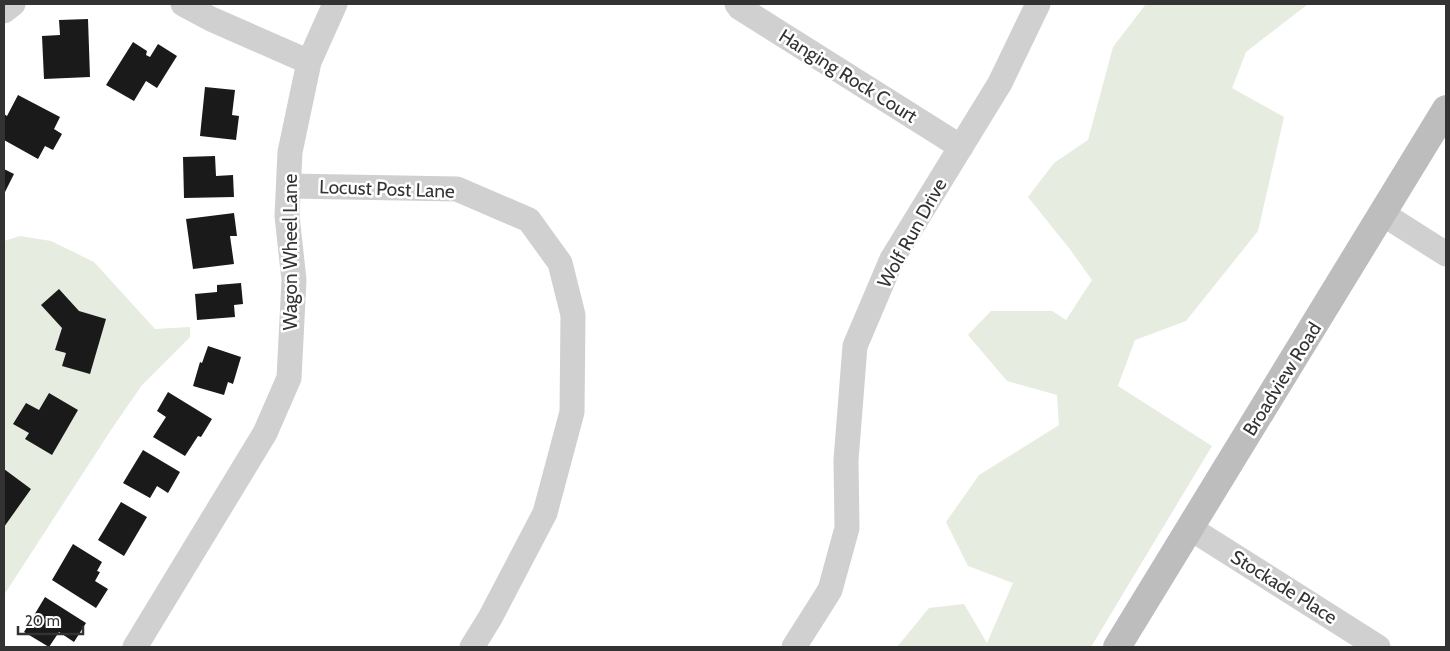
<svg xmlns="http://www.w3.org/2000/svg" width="1450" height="651" font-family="Cabin,sans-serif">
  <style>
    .green { fill: #e6ecdf }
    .building { fill: #1a1a1a }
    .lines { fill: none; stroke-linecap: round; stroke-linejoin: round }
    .street { stroke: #d0d0d0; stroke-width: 25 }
    .secondary { stroke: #bdbdbd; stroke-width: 28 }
    .labels { text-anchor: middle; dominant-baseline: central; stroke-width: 5; stroke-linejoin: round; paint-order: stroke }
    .street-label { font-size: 19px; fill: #333; stroke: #fff }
  </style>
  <rect width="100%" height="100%" fill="#fff"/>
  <!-- green -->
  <path class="green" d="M1146 4H1308L1246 52 1232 88 1284 117 1258 231 1186 321 1135 340 1118 386 1212 446 1091 647H897L929 608 964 604 987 643 1013 583 968 566 946 522 979 475 1059 425 1057 395 1007 381 968 335 991 311H1052L1066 320 1092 280 1069 248 1028 197 1054 163 1088 140 1113 47Z
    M20 236 51 241 94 262 155 329 190 327V337L142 385 111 430 4 595V241Z"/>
  <!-- building -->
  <path class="building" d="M88 19 90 77 44 79 42 36 60 35 59 20Z
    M133 42 147 51 146 55 150 57 158 44 177 56 157 88 146 81 134 101 106 85Z
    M205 87 235 90 232 115 239 116 236 140 200 136Z
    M18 95 60 117 54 129 62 134 53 150 45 146 38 159 4 140V114L7 116Z
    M215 156 216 176 233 175 234 197 184 198 183 157Z
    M4 169 14 174 4 194Z
    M234 213 237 236H230L234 264 193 269 186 219Z
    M241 283 243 304 234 305 235 317 197 320 195 294 217 292V285Z
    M59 289 79 311 106 319 90 374 62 366 66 353 55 350 62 328 41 305Z
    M208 346 241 357 233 384 228 382 224 395 193 386 200 362 202 363Z
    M168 392 212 419 201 437 198 436 185 456 153 437 166 417 157 411Z
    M49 393 78 410 52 455 25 439 29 433 13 424 26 403 39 410Z
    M143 450 180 472 168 493 157 486 150 498 123 483Z
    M4 469 31 489 4 527Z
    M121 502 147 517 124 556 98 540Z
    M73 544 102 562 97 571 100 572 95 581 108 589 96 608 52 580Z
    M45 597 86 623 74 642 59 632 49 647 24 632Z"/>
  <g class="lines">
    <!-- street -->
    <path class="street" d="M183 4 211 19 309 62
      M737 4 740 8 961 147
      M4 11 13 4
      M289 186 457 189 529 220 560 263 573 315 572 412 545 513 490 618 472 647
      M1383 214 1446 254
      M1190 528 1378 647
      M135 647 265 433 289 378 294 280 287 216 290 152 309 62 335 4
      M794 647 830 590 847 528 846 460 855 346 892 259 1000 83 1038 4"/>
    <!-- secondary -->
    <path class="secondary" d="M1117 647 1446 109"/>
  </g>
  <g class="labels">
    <!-- street labels -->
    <g class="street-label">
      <text transform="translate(848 76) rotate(32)">Hanging Rock Court</text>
      <text transform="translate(387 189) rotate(2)">Locust Post Lane</text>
      <text transform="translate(912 233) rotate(-61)">Wolf Run Drive</text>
      <text transform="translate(290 252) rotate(-90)">Wagon Wheel Lane</text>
      <text transform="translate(1282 379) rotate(-58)">Broadview Road</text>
      <text transform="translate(1284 587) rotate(32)">Stockade Place</text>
    </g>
  </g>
  <!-- border -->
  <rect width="1450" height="651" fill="none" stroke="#333333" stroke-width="10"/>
  <!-- scale -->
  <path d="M18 626v8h65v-8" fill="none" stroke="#333333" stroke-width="2.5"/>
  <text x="25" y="626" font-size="15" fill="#333333" stroke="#ffffff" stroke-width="4" paint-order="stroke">20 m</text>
</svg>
